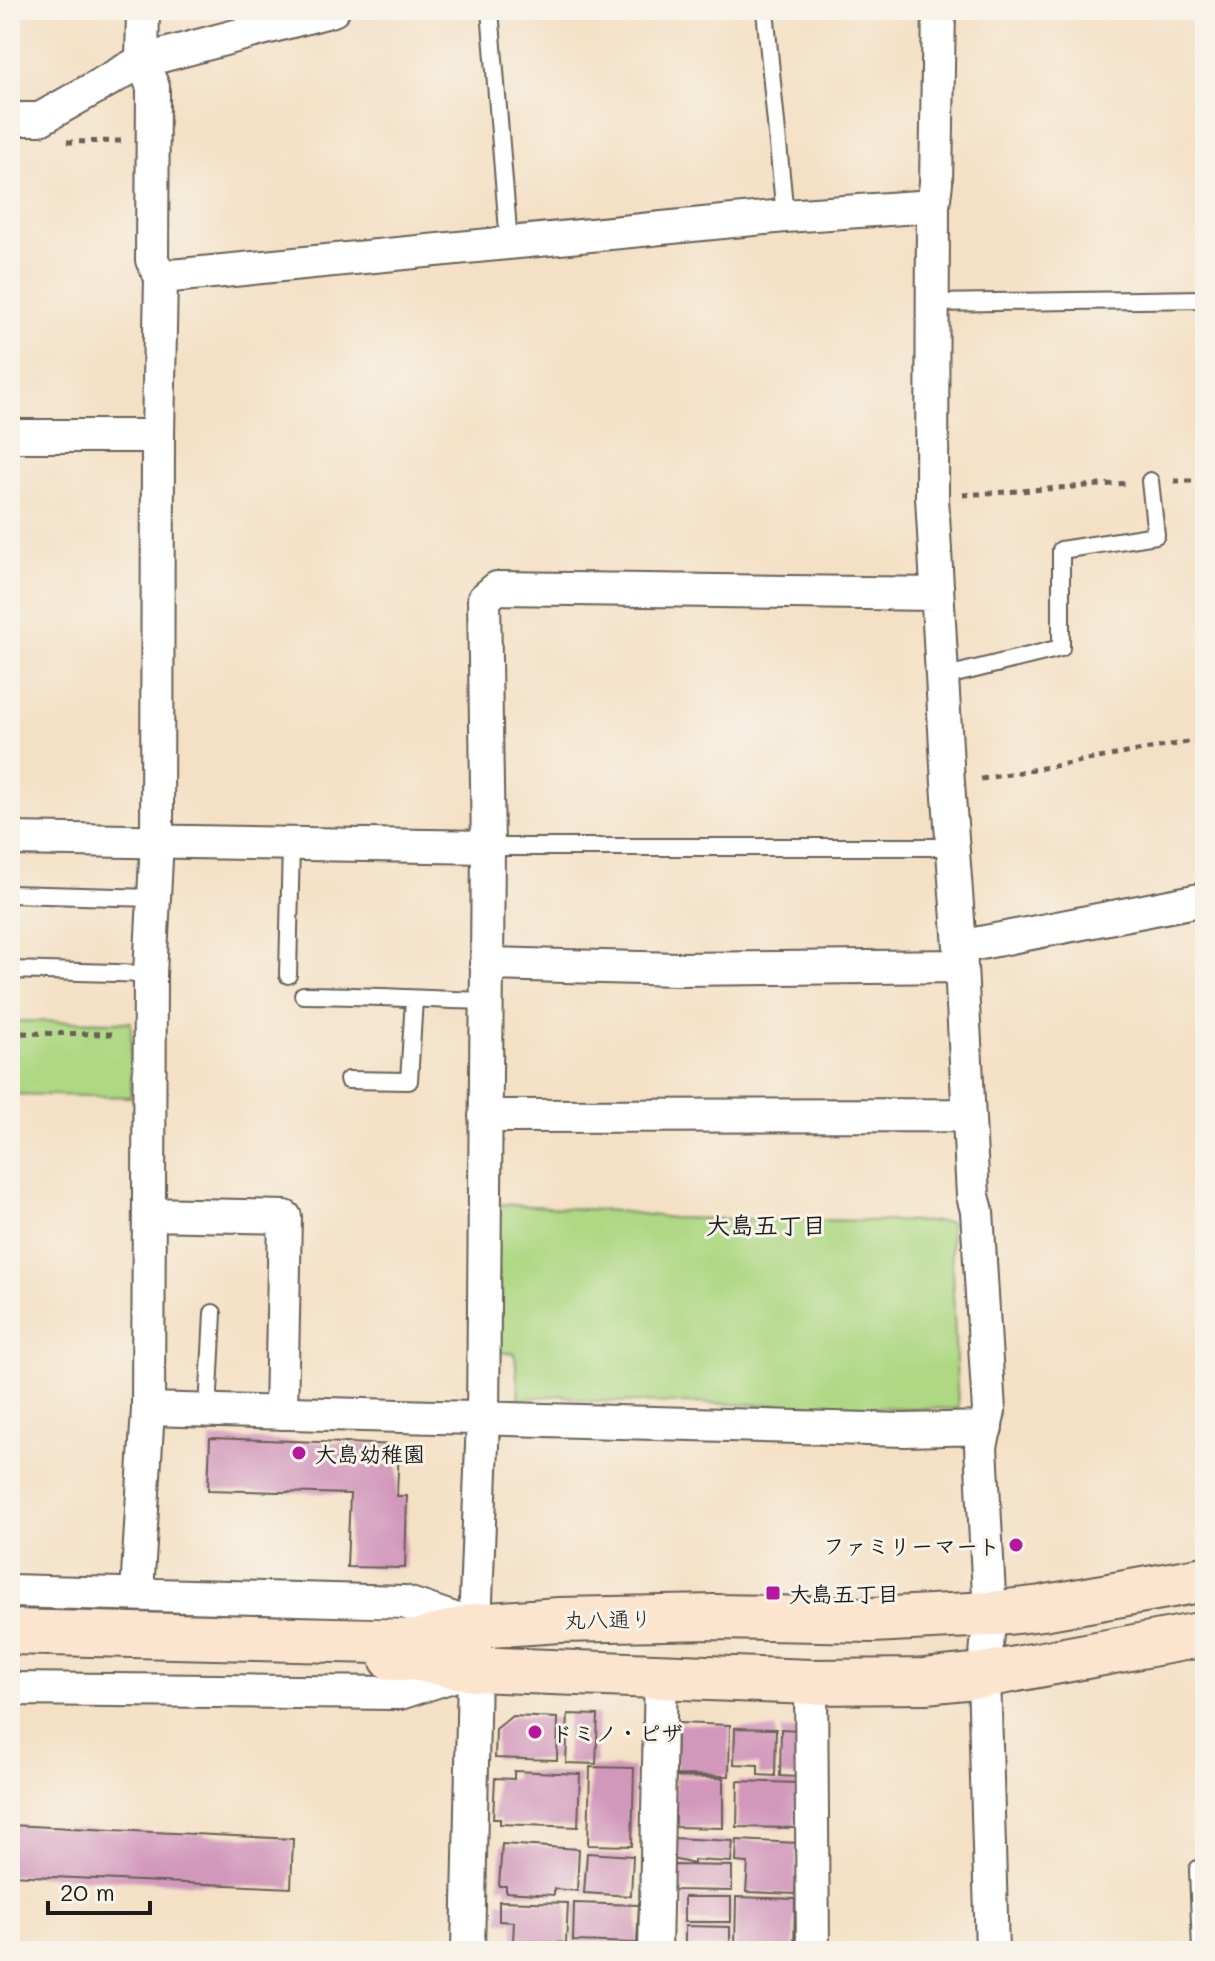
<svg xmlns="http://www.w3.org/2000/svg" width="1215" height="1961" font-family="Mali,'Klee One',sans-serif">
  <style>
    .green { fill: #aed884; stroke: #657a50; stroke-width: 2 }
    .building { fill: #d298bc }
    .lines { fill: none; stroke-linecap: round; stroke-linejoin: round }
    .service-casing { stroke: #686157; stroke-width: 20 }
    .minor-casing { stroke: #686157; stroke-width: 36 }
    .secondary-casing { stroke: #686157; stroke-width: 48 }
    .path { stroke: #686157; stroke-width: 5; stroke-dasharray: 6 6; stroke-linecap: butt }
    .service { stroke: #fff; stroke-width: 16 }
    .minor { stroke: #fff; stroke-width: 32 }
    .secondary { stroke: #fce5cf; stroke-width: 44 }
    .poi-dot { fill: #b5179e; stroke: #f7f3e8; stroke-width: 3 }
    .labels { text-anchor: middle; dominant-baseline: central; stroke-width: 6; stroke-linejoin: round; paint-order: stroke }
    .poi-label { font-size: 22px; font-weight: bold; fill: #1c1c1c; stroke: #f7f3e8; text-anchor: start }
    .street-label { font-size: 22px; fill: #1c1c1c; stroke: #f7f3e8 }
    .neighbourhood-label { font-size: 24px; font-weight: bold; fill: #1c1c1c; stroke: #f7f3e8 }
  </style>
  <rect width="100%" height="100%" fill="#f7f3e8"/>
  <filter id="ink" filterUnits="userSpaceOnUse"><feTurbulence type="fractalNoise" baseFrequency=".0125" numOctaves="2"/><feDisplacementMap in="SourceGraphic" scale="16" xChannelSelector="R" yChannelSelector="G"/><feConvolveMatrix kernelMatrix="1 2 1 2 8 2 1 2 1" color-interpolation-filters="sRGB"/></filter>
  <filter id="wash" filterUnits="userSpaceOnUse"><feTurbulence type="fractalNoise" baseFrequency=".006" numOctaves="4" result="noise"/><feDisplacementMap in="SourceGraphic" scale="32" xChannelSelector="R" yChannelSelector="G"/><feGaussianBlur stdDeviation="1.8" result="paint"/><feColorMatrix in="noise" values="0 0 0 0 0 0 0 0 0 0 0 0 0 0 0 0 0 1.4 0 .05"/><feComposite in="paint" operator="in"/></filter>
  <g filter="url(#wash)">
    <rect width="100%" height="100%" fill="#f4e0c5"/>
    <!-- green -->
    <path class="green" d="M10 1021 131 1022V1097L10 1094Z
      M498 1204 618 1211 672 1218 950 1222 958 1409 588 1401 561 1395 519 1399 515 1354 498 1352Z"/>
    <g id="blocks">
      <!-- building -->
      <path class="building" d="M210 1438 399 1445 397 1496H407L405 1568 347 1567 350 1494 208 1490Z
        M568 1714 598 1715 596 1764 566 1763Z
        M512 1716 558 1718 557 1760 495 1758 496 1729Z
        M677 1723 730 1725 729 1776 676 1775Z
        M735 1728 776 1729 775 1776 758 1775V1765L734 1764Z
        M781 1729 798 1730 796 1777 780 1776Z
        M590 1767 634 1768 632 1846 588 1845Z
        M514 1771 580 1774 578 1827 500 1824V1819H493L495 1778 514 1779Z
        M675 1777 723 1778V1828L674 1827Z
        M738 1781 797 1783 795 1828 737 1827Z
        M10 1825 293 1839 291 1888 10 1875Z
        M673 1838 733 1841 731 1862 694 1860V1864L672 1859Z
        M737 1840 797 1843 795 1894 746 1892 748 1863 736 1862Z
        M502 1844 579 1849 577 1891 554 1889V1895L506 1892V1886H499Z
        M587 1853 633 1856 631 1896 584 1893Z
        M673 1865 732 1866V1891L672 1890Z
        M684 1897H731V1922H684Z
        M736 1897 795 1899 794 1951 735 1950Z
        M499 1901 568 1903 566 1943 513 1941 514 1922 499 1921Z
        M574 1903 639 1905 637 1943 573 1941Z
        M685 1926 730 1927V1948L685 1947Z"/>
    </g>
  </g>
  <g filter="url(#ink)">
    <use href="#blocks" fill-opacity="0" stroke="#686157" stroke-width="2"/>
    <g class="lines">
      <defs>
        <path id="service" d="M490 10 509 243
          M765 10 785 216
          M933 303 1205 299
          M943 677 1061 648V550L1156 535 1150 481
          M488 847H953
          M10 894 153 898
          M10 970 150 974
          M288 975 291 843
          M303 995C364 995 425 1000 486 1001
          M348 1080 409 1081 414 999
          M208 1411 213 1313
          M1198 1869 1201 1951"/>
        <path id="minor" d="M939 10 936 183 933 206 932 497 948 783 960 947 973 1196 977 1211 989 1411 981 1447 990 1614 984 1675 992 1951
          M10 119H40L142 61 143 10
          M161 277 785 216 933 206
          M10 436H158
          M10 839 488 847
          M960 947 1205 899
          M486 964 678 969 961 966
          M485 1116 969 1115
          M149 1214 285 1217 281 1413
          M148 1409 904 1430 986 1428
          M10 1591 404 1602 475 1626
          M137 1593 148 1409 150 974 157 840 158 436 161 277 152 260 153 87 142 61 333 10
          M811 1682 813 1951
          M10 1689 400 1693 471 1670
          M468 1951 475 1626 483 1419 488 847 484 599 497 588 936 594
          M655 1951 661 1675"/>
        <path id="secondary" d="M10 1632 417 1642 475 1626 559 1620 715 1617 872 1620 990 1614 1042 1608 1205 1579
          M392 1658H413L474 1669 811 1682 925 1681 984 1675 1205 1634"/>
      </defs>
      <!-- service casing -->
      <use href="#service" class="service-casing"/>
      <!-- minor casing -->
      <use href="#minor" class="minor-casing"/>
      <!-- secondary casing -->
      <use href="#secondary" class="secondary-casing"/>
      <!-- path -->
      <path class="path" d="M67 142 121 141
        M1174 481H1205
        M963 495 1128 483
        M981 779 1205 739
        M10 1033 117 1034"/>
      <!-- service -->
      <use href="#service" class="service"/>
      <!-- minor -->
      <use href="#minor" class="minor"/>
      <!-- secondary -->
      <use href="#secondary" class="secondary"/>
    </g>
  </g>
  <!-- markers -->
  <g class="poi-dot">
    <circle cx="299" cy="1453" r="8"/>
    <circle cx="1016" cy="1545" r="8"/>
    <rect x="765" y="1585" width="16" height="16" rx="4"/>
    <circle cx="535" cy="1732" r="8"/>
  </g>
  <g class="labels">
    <!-- poi labels -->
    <g class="poi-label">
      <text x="315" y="1453">大島幼稚園</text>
      <text x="1000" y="1545" text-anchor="end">ファミリーマート</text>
      <text x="789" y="1593">大島五丁目</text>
      <text x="551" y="1732">ドミノ・ピザ</text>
    </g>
    <!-- street labels -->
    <g class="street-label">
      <text transform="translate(608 1619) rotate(-1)">丸八通り</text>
    </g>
    <!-- neighbourhood labels -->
    <g class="neighbourhood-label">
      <text x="766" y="1224">大島五丁目</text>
    </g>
  </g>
  <!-- margin -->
  <rect width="1215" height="1961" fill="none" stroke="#f7f3e8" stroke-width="40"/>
  <!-- scale -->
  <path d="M48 1901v12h102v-12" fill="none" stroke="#1c1c1c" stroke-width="4"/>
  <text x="60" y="1901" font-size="24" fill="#1c1c1c" stroke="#f7f3e8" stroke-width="6" paint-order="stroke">20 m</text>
</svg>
